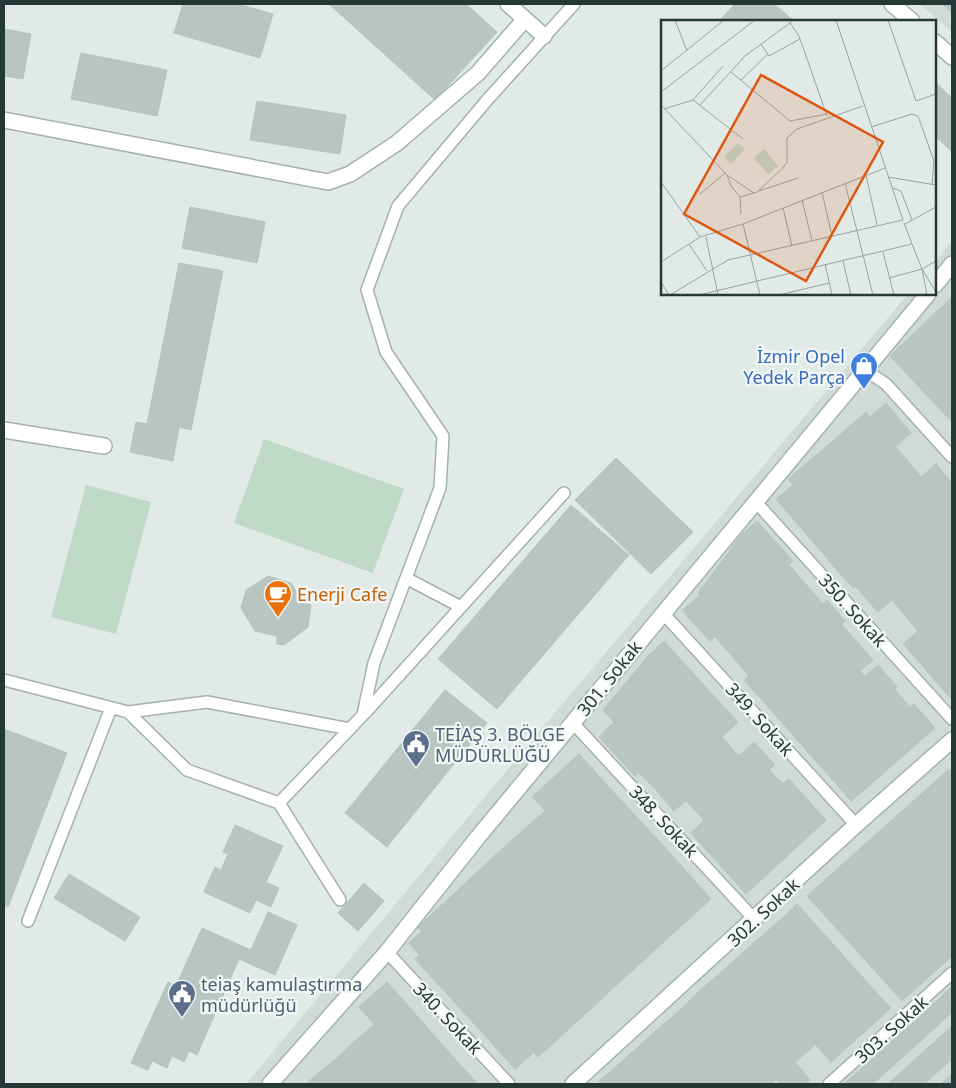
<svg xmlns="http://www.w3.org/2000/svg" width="956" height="1088" font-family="'Noto Sans',sans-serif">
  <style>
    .built { fill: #d1dad6 }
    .green { fill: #bed9c7 }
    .building { fill: #b8c5c0; stroke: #b5c3be }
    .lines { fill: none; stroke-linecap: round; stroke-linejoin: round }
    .lane-casing { stroke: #a5b1ae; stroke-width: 14 }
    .street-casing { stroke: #a5b1ae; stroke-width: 18 }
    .secondary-casing { stroke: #a2b5af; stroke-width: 18 }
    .lane { stroke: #fff; stroke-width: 11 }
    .street { stroke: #fff; stroke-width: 15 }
    .secondary { stroke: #fff; stroke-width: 15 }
    .labels { text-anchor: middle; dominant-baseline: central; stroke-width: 4.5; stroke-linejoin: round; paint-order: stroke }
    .shop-label { font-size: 18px; fill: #366cbe; stroke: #f2f7f5; text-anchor: end }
    .food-label { font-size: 18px; fill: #c56008; stroke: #f2f7f5; text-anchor: start }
    .street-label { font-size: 18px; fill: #243935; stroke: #f2f7f5 }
    .service-label { font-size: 18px; fill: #4e5e75; stroke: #f2f7f5; text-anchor: start }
    .inset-road { fill: none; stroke: #96a3a0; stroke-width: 1 }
    .view { fill: #de570e; fill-opacity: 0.15; stroke: #de570e; stroke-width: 2.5 }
    .inset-edge { fill: none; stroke: #243935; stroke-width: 2.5 }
  </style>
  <rect width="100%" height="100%" fill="#e2eae7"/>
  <!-- built -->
  <path class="built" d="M919 4H952V32Z
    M952 241V1084H246L554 714 908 294H935V262Z"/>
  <!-- green -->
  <path class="green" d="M264 439 404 489 373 573 234 523Z
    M86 485 151 502 116 634 51 617Z"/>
  <!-- building -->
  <path class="building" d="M183 4H238L273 14 260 58 174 33Z
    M329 4H466L497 32 435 100Z
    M735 4H774L794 21H719Z
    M943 4H952V13Z
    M4 29 31 34 23 79 4 76Z
    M81 53 167 70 157 116 71 99Z
    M935 82 952 98V152L935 136Z
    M257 101 346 115 340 154 250 140Z
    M190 207 265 222 257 263 182 248Z
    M179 263 223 271 191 430 179 427 173 461 130 452 136 422 147 424Z
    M952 297V422L890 356Z
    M886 403 911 433 895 447 870 417Z
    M866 412 952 513V591L827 446Z
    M827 446 853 476 814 509 788 479Z
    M616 458 693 532 651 574 575 500Z
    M936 464 952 483V513L921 477Z
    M853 476 880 506 840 539 814 509Z
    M793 485 799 492 782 506 776 499Z
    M799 492 843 543 827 558 782 506Z
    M571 505 629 555 497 709 438 659Z
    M880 506 905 536 866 570 840 539Z
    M757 521 793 561 776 576 741 535Z
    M741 535 758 555 742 569 728 553Z
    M905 536 932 567 892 600 866 570Z
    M843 543 852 554 836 569 827 558Z
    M728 553 742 569 706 601 698 593Z
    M852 554 870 574 853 588 836 569Z
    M758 555 921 740 869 786 706 601Z
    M789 565 804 582 791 593 776 576Z
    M932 567 952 591V601L918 631 892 600Z
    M870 574 892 600 878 612 855 586Z
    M268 576 291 583 302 602 311 605 308 627 284 645 277 644V636L255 631 241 608 246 590Z
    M804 582 823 604 810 615 791 593Z
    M700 595 706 601 688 617 683 610Z
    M827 600 845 621 828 635 810 615Z
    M706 601 728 626 710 641 688 617Z
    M952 601V654L944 661 941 658 925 661 911 644 918 631Z
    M841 624 859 644 846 656 828 635Z
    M728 626 744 646 732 656 715 637Z
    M918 631 911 644 925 661 941 658 926 670 903 644Z
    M664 641 682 661 665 676 648 656Z
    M859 644 873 660 860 671 846 656Z
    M744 646 761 665 749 676 732 656Z
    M952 654V670L944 661Z
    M648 656 665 676 614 722 603 710Z
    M941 658 952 670V700L926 670Z
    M682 661 702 683 685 697 665 676Z
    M761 665 795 703 778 718 744 680Z
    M878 665 897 687 885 699 865 676Z
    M665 676 811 834 760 881 614 722Z
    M702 683 721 704 705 719 685 697Z
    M445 690 487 723 387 847 345 813Z
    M895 690 910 707 900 716 885 699Z
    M795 703 816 726 798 741 778 718Z
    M721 704 738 722 722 737 705 719Z
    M914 704 935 728 921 740 900 716Z
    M614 722 651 762 635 776 599 737Z
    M816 726 848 763 831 778 798 741Z
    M4 729 67 753 8 907 4 905Z
    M754 742 775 765 759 778 739 756Z
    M579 754 606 784 560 826 532 797Z
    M651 762 667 780 656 790 639 773Z
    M848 763 869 786 851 801 831 778Z
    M949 769 952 773V787L931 807 920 795Z
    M769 770 783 784 773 793 759 778Z
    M789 779 807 799 792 814 773 793Z
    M667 780 686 800 674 811 656 790Z
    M606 784 659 841 571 922 518 864Z
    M952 787V925L887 984 818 908Z
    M920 795 931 807 902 832 892 820Z
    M807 799 826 820 811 834 792 814Z
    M545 811 560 826 518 864 503 848Z
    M704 820 723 841 709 853 691 833Z
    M892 820 902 832 874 857 864 845Z
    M235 825 283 846 266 882 279 888 271 907 256 900 250 913 204 892 215 867 221 870 228 854 223 852Z
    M659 841 711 899 623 979 571 922Z
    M723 841 742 861 728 874 709 853Z
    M864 845 874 857 846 882 836 870Z
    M503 848 518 864 475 903 461 887Z
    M742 861 760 881 746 894 728 874Z
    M518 864 571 922 528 961 475 903Z
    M836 870 846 882 818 908 807 896Z
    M69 874 140 917 125 941 54 898Z
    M364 883 384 901 358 931 338 913Z
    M461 887 475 903 432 942 418 927Z
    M475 903 581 1018 538 1057 432 942Z
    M797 904 807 915 787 933 778 922Z
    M268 912 297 925 275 975 239 959 197 1055 189 1051 184 1062 172 1056 167 1068 152 1061 148 1070 131 1063 168 982 176 986 202 928 251 950Z
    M807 915 875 991 771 1084H618Z
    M571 922 623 979 581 1018 528 961Z
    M778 922 787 933 767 950 758 939Z
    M952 925V939L946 931Z
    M422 931 432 942 419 954 409 943Z
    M946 931 952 939V956L931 975 916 958Z
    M758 939 767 950 748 968 738 957Z
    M432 942 507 1024 489 1040 415 959Z
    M738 957 748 968 728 986 718 975Z
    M916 958 931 975 902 1001 887 984Z
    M718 975 728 986 708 1003 698 992Z
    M387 982 419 1018 391 1043 359 1007Z
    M952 986V1009L941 997Z
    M875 991 891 1008 871 1026 855 1009Z
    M698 992 708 1003 688 1021 679 1011Z
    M941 997 952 1009V1012L934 1029 921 1015Z
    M855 1009 871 1026 851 1044 835 1027Z
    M679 1011 688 1021 668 1039 659 1028Z
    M921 1015 934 1029 914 1047 901 1033Z
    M419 1018 454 1058 424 1084H344Z
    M375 1024 391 1043 371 1061 354 1042Z
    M507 1024 533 1053 515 1069 489 1040Z
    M952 1026V1059L924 1084H888Z
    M835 1027 851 1044 831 1062 815 1044Z
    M659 1028 668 1039 649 1057 639 1046Z
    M901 1033 914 1047 894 1065 881 1051Z
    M354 1042 370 1061 351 1078 335 1060Z
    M639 1046 649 1057 629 1075 619 1064Z
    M881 1051 894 1065 874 1083 861 1069Z
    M454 1058 478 1084H424Z
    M334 1060 350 1078 344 1084H320L314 1077Z
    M796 1063 810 1080 805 1084H781L777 1080Z
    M619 1064 629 1075 618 1084H602L599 1081Z
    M861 1069 874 1083 873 1084H844Z
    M952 1074V1084H941Z
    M314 1077 320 1084H306Z"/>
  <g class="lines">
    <defs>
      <path id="lane" d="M865 370 886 384 952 457
        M755 501 952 719
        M406 578 461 607
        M663 613 856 825
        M4 680 128 712 187 770 279 803 363 715 374 663 440 488 443 436 386 352 367 290 398 206 488 99 574 4
        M128 712 207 702 350 729
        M365 713 564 493
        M573 723 755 920
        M279 803 340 900
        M28 921 111 708
        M387 952 509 1084
        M829 1084 952 973"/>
      <path id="street" d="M508 4 544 36
        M892 4 912 21
        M935 42 952 57
        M4 120 328 182 350 174 397 143 478 73 525 19
        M4 430 104 446"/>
      <path id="secondary" d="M935 285 952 264
        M270 1084 387 952 478 837 928 294
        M573 1084 856 825 952 740"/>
    </defs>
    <!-- lane casing -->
    <use href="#lane" class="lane-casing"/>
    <!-- street casing -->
    <use href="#street" class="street-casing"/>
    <!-- secondary casing -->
    <use href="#secondary" class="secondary-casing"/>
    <!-- lane -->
    <use href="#lane" class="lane"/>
    <!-- street -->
    <use href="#street" class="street"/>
    <!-- secondary -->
    <use href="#secondary" class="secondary"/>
  </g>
  <!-- icons -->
  <defs>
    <symbol id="shop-pin" viewBox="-11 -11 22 30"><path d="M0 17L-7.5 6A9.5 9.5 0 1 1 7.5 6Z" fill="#3f7fe0" stroke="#f2f7f5"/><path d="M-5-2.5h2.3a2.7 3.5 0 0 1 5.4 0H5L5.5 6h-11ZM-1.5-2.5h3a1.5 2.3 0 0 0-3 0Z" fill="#fff"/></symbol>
    <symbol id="cafe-pin" viewBox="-11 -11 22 30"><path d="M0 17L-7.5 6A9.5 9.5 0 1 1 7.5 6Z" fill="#e8710a" stroke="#f2f7f5"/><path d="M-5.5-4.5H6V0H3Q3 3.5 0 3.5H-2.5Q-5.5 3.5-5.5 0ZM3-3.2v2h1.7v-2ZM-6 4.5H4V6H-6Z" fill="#fff"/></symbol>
    <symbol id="civic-pin" viewBox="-11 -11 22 30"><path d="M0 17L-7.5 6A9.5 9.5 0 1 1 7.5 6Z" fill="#5c6f8a" stroke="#f2f7f5"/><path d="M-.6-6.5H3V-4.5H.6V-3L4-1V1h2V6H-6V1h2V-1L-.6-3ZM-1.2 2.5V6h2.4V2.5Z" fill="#fff"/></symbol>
  </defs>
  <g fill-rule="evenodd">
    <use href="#shop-pin" x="848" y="350" width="32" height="43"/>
    <use href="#cafe-pin" x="262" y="578" width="32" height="43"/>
    <use href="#civic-pin" x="400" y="728" width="32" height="43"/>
    <use href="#civic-pin" x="166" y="978" width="32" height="43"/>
  </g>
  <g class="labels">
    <!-- shop labels -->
    <g class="shop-label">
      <text x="845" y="356">İzmir Opel<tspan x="845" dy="21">Yedek Parça</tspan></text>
    </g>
    <!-- food labels -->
    <g class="food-label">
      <text x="297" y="594">Enerji Cafe</text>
    </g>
    <!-- street labels -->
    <g class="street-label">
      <text transform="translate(853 610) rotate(48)">350. Sokak</text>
      <text transform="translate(609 678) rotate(-51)">301. Sokak</text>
      <text transform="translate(760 719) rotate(48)">349. Sokak</text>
      <text transform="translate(664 821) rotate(47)">348. Sokak</text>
      <text transform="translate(763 912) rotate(-43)">302. Sokak</text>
      <text transform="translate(448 1018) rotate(47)">340. Sokak</text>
      <text transform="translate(891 1029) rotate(-42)">303. Sokak</text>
    </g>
    <!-- service labels -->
    <g class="service-label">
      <text x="435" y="734">TEİAŞ 3. BÖLGE<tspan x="435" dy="21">MÜDÜRLÜĞÜ</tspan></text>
      <text x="201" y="984">teiaş kamulaştırma<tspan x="201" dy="21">müdürlüğü</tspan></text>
    </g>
  </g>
  <!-- overview -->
  <g transform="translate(661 20)">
    <rect width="275" height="275" fill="#e2eae7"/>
    <path d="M77 123 84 129 70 144 63 137ZM103 129 117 146 107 154 93 138Z" fill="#bed9c7"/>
    <path class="inset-road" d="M14 0 26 31M227 0 255 81 275 74M129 3 138 16 166 96M100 24 108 36 139 19M0 51 63 0M70 52 129 101 166 94M80 60 107 34M0 72 94 0M32 80 82 119M0 85 66 155 70 166 79 177 96 172 122 148 126 142V118L136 109 202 86M39 85 84 36 133 0M3 89 32 80 62 46M210 107 251 94 257 96 273 141 271 165M66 155 93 173M205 155 216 205M227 157 275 165M0 162 39 217M184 163 212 275M231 168 240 171 251 200M98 171 137 158M161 172 171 216M39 174 64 153M79 177 80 194M141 180 151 221M122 188 131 226M243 203 251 224M82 204 99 275M244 204 275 187M45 217 57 275M28 224 46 251M222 232 233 275M182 241 190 275M0 242 39 217 82 204 224 148M164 244 171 275M261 249 275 272M228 258 261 249 266 275M0 262 8 275M9 275 67 240 242 200 175 0M38 275 251 224 261 249 275 241M118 275 168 263"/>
    <path class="view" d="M100 55 222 122 145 261 23 194Z"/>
    <rect width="275" height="275" class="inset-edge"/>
  </g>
  <!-- border -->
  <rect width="956" height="1088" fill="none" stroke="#243935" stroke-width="10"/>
</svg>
